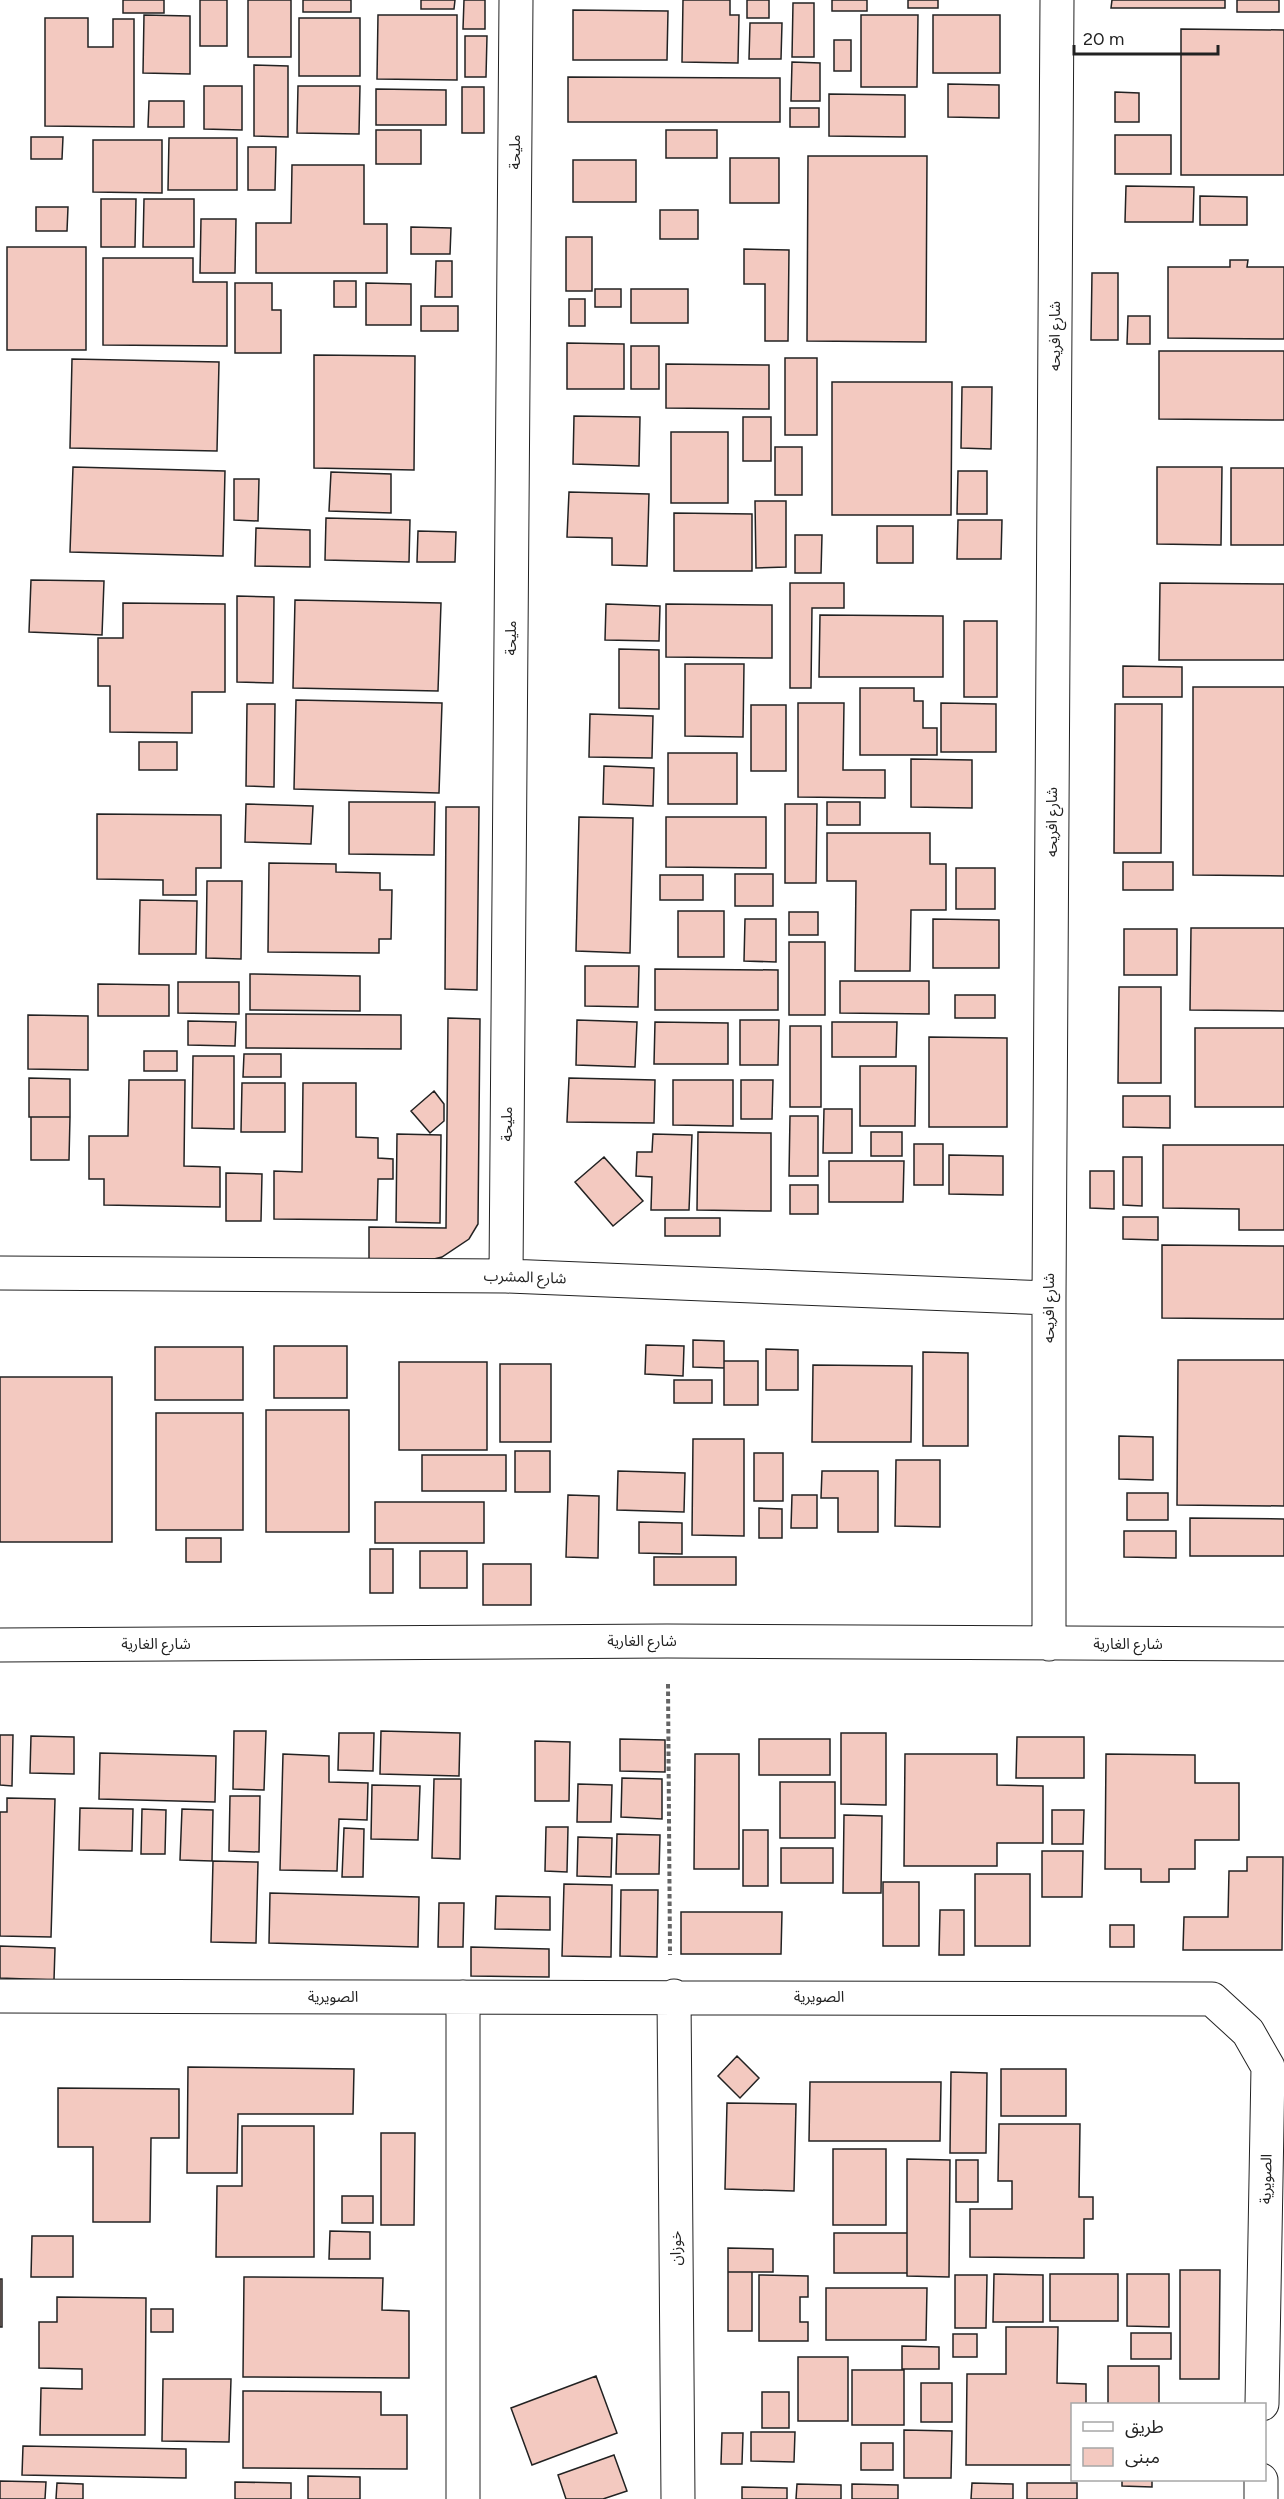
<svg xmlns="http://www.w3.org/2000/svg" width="1284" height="2499" font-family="Figtree,'Noto Sans Arabic',sans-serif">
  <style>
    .building { fill: #f3c9c0; stroke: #222; stroke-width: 1.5 }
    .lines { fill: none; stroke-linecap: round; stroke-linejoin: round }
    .minor-casing { stroke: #222; stroke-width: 35 }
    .path { stroke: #646464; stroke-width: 4; stroke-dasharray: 4.5 3; stroke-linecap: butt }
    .minor { stroke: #fff; stroke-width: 33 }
    .labels { text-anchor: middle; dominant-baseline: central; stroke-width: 4.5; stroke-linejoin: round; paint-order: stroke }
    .street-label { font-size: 15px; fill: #222; stroke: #fff }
  </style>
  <rect width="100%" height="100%" fill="#fff"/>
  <!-- building -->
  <path class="building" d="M123 0H164V13H123Z
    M200 0H227V46H200Z
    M248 0H291V57H248Z
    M303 0H351V12H303Z
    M421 0H455L454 9H421Z
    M464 0H485V29H463Z
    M683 0H730V15H739L738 63 682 62Z
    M747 0H769V18H747Z
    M832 0H867V11H832Z
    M908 0H938V8H908Z
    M1112 0H1225V8H1111Z
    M1237 0H1279V12H1237Z
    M793 3H814V57H792Z
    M573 10 668 11 667 60H573Z
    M144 15 190 16V74L143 73Z
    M378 15H457V80L377 79Z
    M861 15H918L917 87H861Z
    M933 15H1000V73H933Z
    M45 18H88V47H113V19H134V127L45 126Z
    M299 18H360V76H299Z
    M750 23H782L781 59H749Z
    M1181 29 1284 30V175H1181Z
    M465 36H487L486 77H465Z
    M834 40H851V71H834Z
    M792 62 820 63V101H791Z
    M254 65 288 66V137L254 136Z
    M568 77 780 78V122H568Z
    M948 84 999 85V118L948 117Z
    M204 86H242V130L204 129Z
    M298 86H360L359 134 297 133Z
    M462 87H484V133H462Z
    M376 89 446 90V125H376Z
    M1115 92 1139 93V122H1115Z
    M829 94 905 95V137L829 136Z
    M149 101H184V127H148Z
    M790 108H819V127H790Z
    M376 130H421V164H376Z
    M666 130H717V158H666Z
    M1115 135H1171V174H1115Z
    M31 137H63L62 159H31Z
    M169 138H237V190H168Z
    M93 140H162V193L93 192Z
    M248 147H276L275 190H248Z
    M808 156H927L926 342 807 341Z
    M730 158H779V203H730Z
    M573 160H636V202H573Z
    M292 165H364V224H387V273H256V223H291Z
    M1126 186 1194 187 1193 222H1125Z
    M1200 196 1247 197V225H1200Z
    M101 199H136L135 247H101Z
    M144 199H194V247H143Z
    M36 207H68L67 231H36Z
    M660 210H698V239H660Z
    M201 219H236L235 273H200Z
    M411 227 451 228 450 254H411Z
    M566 237H592V291H566Z
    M7 247H86V350H7Z
    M744 249 789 250 788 341H765V284H744Z
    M103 258H193V282H227V346L103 345Z
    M1230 260H1248L1247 267H1284V339L1168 338V267H1230Z
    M436 261H452V297H435Z
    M1092 273H1118V340H1091Z
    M334 281H356V307H334Z
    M235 283H272V310H281V353H235Z
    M366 283 411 284V325H366Z
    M595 289H621V307H595Z
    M631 289H688V323H631Z
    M569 299H585V326H569Z
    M421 306H458V331H421Z
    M1128 316H1150V344H1127Z
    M567 343 624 344V389H567Z
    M631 346H659V389H631Z
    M1159 351H1284V420L1159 419Z
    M314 355 415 356 414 470 314 468Z
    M785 358H817V435H785Z
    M72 359 219 362 217 451 70 448Z
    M666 364 769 365V409L666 408Z
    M832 382H952L951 515H832Z
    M962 387H992L991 449 961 448Z
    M574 416 640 417 639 466 573 464Z
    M743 417H771V461H743Z
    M671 432H728V503H671Z
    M775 447H802V495H775Z
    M73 467 225 471 223 556 70 552Z
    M1157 467H1222L1221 545 1157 544Z
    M1231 468H1284V545H1231Z
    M958 471H987V514H957Z
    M331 472 391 474V513L329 511Z
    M234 479H259L258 521 234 520Z
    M569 492 649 494 647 566 612 565V538L567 537Z
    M755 501H786V567L756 568Z
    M674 513 752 514V571H674Z
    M326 518 410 520 409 562 325 560Z
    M958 520H1002L1001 559H957Z
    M877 526H913V563H877Z
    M256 528 310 530V567L255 566Z
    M418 531 456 532 455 562H417Z
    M795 535H822L821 573H795Z
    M31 580 104 581 102 635 29 632Z
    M790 583H844V608H812L811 688H790Z
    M1160 583 1284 584V660H1159Z
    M237 596 274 597 273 683 237 682Z
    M295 600 441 603 438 691 293 688Z
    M123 603 225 604V692H192V733L110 732V686H98V638H123Z
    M606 604 660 606 659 641 605 640Z
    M666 604 772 605V658L666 657Z
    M820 615 943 616V677H819Z
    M964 621H997V697H964Z
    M619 649 659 650V709L619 708Z
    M685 664H744L743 737 685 736Z
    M1123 666 1182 667V697H1123Z
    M1193 687H1284V876L1193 875Z
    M860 688H914V701H923V728H937V755H860Z
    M296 700 442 703 439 793 294 789Z
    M798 703H844L843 770H885V798L798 797Z
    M941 703 996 704V752H941Z
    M247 704H275L274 787 246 786Z
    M1115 704H1162L1161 853H1114Z
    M751 705H786V771H751Z
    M590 714 653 716 652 758 589 757Z
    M139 742H177V770H139Z
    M668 753H737V804H668Z
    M911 759 972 760V808L911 807Z
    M604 766 654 768 653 806 603 804Z
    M349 802H435L434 855 349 854Z
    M827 802H860V825H827Z
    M246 804 313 806 311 844 245 842Z
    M785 804H817L816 883H785Z
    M446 807H479L477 990 445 989Z
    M97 814 221 815V868H196V895H163V880L97 879Z
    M579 817 633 818 630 953 576 951Z
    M666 817H766V868L666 867Z
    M827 833H930V864H946V910H911L910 971H855L856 881H827Z
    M1123 862H1173V890H1123Z
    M269 863 336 864V872L380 873V890H392L391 939H379V953L268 952Z
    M956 868H995V909H956Z
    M735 874H773V906H735Z
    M660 875H703V900H660Z
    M207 881H242L241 959 206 958Z
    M140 900 197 901 196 954H139Z
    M678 911H724V957H678Z
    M789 912H818V935H789Z
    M745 919H776V962L744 961Z
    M933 919 999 920V968H933Z
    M1191 928H1284V1011L1190 1010Z
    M1124 929H1177V975H1124Z
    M789 942H825V1015H789Z
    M585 966H639L638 1007 585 1006Z
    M655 969 778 970V1010H655Z
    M250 974 360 976V1011L250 1010Z
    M840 981H929V1014L840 1013Z
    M178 982H239V1014L178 1013Z
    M98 984 169 985V1016H98Z
    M1119 987H1161V1083H1118Z
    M955 995H995V1018H955Z
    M246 1014 401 1015V1049L246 1048Z
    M28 1015 88 1016V1070L28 1069Z
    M448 1018 480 1019 478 1224 469 1239 442 1257 426 1261 369 1260V1227L446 1228Z
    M577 1020 637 1022 635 1067 576 1065Z
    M740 1020H779L778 1065H740Z
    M188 1021 236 1022 235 1046 188 1045Z
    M655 1022 728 1023V1064H654Z
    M832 1022H897L896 1057H832Z
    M790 1026H821V1107H790Z
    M1195 1028H1284V1107H1195Z
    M929 1037 1007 1038V1127H929Z
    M144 1051H177V1071H144Z
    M244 1054H281V1077H243Z
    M193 1056H234V1129L192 1128Z
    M860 1066H916L915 1126H860Z
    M29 1078 70 1079V1117H29Z
    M569 1078 655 1080 654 1123 567 1122Z
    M129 1080H185L184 1166 220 1167V1207L104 1205V1179H89V1136H128Z
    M673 1080H733V1126L673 1125Z
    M741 1080H773L772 1119H741Z
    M242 1083H285V1132H241Z
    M303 1083H356V1137L378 1138V1158L393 1159V1179H378L377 1220 274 1219V1171L302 1172Z
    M434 1091 444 1104V1121L430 1133 411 1111Z
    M1123 1096H1170V1128L1123 1127Z
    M824 1109H852V1153H823Z
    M790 1116H818V1176H789Z
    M31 1117H70L69 1160H31Z
    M698 1132 771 1133V1211L697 1210Z
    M871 1132H902V1156H871Z
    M397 1134 441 1135 440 1223 396 1222Z
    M653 1134 692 1135 689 1210H651L652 1177 636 1176 637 1152H652Z
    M914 1144H943V1185H914Z
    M1163 1145H1284V1230H1239V1209L1163 1208Z
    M949 1155 1003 1156V1195L949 1194Z
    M604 1157 643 1201 613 1226 575 1182Z
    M1123 1157H1142V1206L1123 1205Z
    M829 1161H904L903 1202H829Z
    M1090 1171H1114V1209L1090 1208Z
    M226 1173 262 1174 261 1221H226Z
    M790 1185H818V1214H790Z
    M1123 1217H1158V1240L1123 1239Z
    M665 1218H720V1236H665Z
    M1162 1245 1284 1246V1319L1162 1318Z
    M693 1340 724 1341V1368L693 1367Z
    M646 1345 684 1346 683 1376 645 1374Z
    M274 1346H347V1398H274Z
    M155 1347H243V1400H155Z
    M766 1349 798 1350V1390H766Z
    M923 1352 968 1353V1446H923Z
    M1178 1360H1284V1506L1177 1505Z
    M724 1361H758V1405H724Z
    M399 1362H487V1450H399Z
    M500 1364H551V1442H500Z
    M813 1365 912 1366 911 1442H812Z
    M0 1377H112V1542H0Z
    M674 1380H712V1403H674Z
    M266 1410H349V1532H266Z
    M156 1413H243V1530H156Z
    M1119 1436 1153 1437V1480L1119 1479Z
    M693 1439H744V1536L692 1535Z
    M515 1451H550V1492H515Z
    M754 1453H783V1501H754Z
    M422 1455H506V1491H422Z
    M896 1460H940V1527L895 1526Z
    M618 1471 685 1473 684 1512 617 1510Z
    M822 1471H878V1532H838V1498H821Z
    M1127 1493H1168V1520H1127Z
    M568 1495 599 1496 598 1558 566 1557Z
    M792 1495H817V1528H791Z
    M375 1502H484V1543H375Z
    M759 1508 782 1509V1538H759Z
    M1190 1518 1284 1519V1556H1190Z
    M639 1522 682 1523V1554L639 1553Z
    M1124 1531H1176V1558L1124 1557Z
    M186 1538H221V1562H186Z
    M370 1549H393V1593H370Z
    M420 1551H467V1588H420Z
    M654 1557H736V1585H654Z
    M483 1564H531V1605H483Z
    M234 1731H266L264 1790 233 1789Z
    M381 1731 460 1733 459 1776 380 1774Z
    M339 1733H374L373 1771 338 1770Z
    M841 1733H886V1805L841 1804Z
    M0 1735H13L12 1786 0 1785Z
    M31 1736 74 1737V1774L30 1773Z
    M1017 1737H1084V1778H1016Z
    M620 1739 665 1740V1772L620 1771Z
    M759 1739H830V1775H759Z
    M535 1741 570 1742 569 1801H535Z
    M100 1753 216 1756 215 1802 99 1799Z
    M283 1754 329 1756V1782L368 1783 367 1820 339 1819 337 1871 280 1870Z
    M695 1754H739V1869H694Z
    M905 1754H997V1785L1043 1786V1843H997V1866H904Z
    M1106 1754 1195 1755V1783H1239V1840H1195V1869H1169V1882H1141V1869H1105Z
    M622 1778 662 1779V1819L621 1817Z
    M434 1779H461L460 1859 432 1858Z
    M780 1782H835V1838H780Z
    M578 1784 612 1785 611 1822H577Z
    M372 1785 420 1786 418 1840 371 1839Z
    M230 1796H260L259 1852 229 1851Z
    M7 1798 55 1799 51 1937 0 1936V1812H7Z
    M80 1808 133 1809 132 1851 79 1850Z
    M142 1809 166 1810 165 1854H141Z
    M182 1809 213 1810 212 1861 180 1860Z
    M1052 1810H1084L1083 1844H1052Z
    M844 1815 882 1816 881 1893H843Z
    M546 1827H568L567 1872 545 1871Z
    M344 1828 364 1829 363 1877H342Z
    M743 1830H768V1886H743Z
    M617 1834 660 1835 659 1874H616Z
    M578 1837 612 1838 611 1877 577 1876Z
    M781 1848H833V1883H781Z
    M1042 1851H1083L1082 1897H1042Z
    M1247 1857H1283L1282 1950H1183L1184 1917H1228L1229 1871H1247Z
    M213 1861 258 1862 256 1943 211 1942Z
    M975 1874H1030V1946H975Z
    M883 1882H919V1946H883Z
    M564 1884 612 1885 611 1957 562 1956Z
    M621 1890H658L657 1957 620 1956Z
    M270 1893 419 1897 418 1947 269 1943Z
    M496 1896 550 1897V1930L495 1929Z
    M439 1903H464L463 1947H438Z
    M940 1910H964V1955H939Z
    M681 1912H782L781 1954H681Z
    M1110 1925H1134V1947H1110Z
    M0 1946 55 1948 54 1980 0 1978Z
    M471 1947 549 1949V1977L471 1976Z
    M737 2056 759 2078 740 2098 718 2076Z
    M188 2067 354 2069 353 2114H238L237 2173H187Z
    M1001 2069H1066V2116H1001Z
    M951 2072 987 2073 986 2153H950Z
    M810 2082H941L940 2141H809Z
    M58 2088 179 2089V2138H151L150 2222H93V2147H58Z
    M727 2103 796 2104 794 2191 725 2189Z
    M999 2124H1080L1079 2197H1093V2219H1084V2258L970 2257V2209H1012V2181H998Z
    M242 2126H314V2257H216L217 2186H242Z
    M381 2133H415L414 2225H381Z
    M833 2149H886V2225H833Z
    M907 2159 950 2160 949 2277 907 2276Z
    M956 2160H978V2202H956Z
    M342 2196H373V2223H342Z
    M330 2231 370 2232V2259H329Z
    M834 2233H907V2273H834Z
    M32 2236H73V2277H31Z
    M728 2248 773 2249V2272H728Z
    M1180 2270H1220L1219 2379H1180Z
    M728 2272H752V2331H728Z
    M994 2274 1043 2275V2322H993Z
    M1050 2274H1118V2321H1050Z
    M1127 2274H1169V2327L1127 2326Z
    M759 2275 808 2276V2297H800V2322H808V2341H759Z
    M955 2275H987L986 2328H955Z
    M244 2277 383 2278 382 2310 409 2311V2378L243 2377Z
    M0 2279H2V2327H0Z
    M826 2288H927L926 2340H826Z
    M57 2297 146 2298 145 2435H40L41 2388 82 2389V2369L39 2368V2322H57Z
    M151 2309H173V2332H151Z
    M1006 2327H1058L1057 2383 1086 2384V2404H1072V2465H966L967 2374H1006Z
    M1131 2333H1171V2359H1131Z
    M953 2334H977V2357H953Z
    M902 2346 939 2347V2369H902Z
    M798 2357H848V2421H798Z
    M1108 2366H1159V2404H1108Z
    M852 2370H904V2425H852Z
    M596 2376 617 2433 532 2465 511 2408Z
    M163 2379H231L229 2442 162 2441Z
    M921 2383H952V2422H921Z
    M243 2391 381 2392V2415H407V2469L243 2468Z
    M762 2392H789V2428H762Z
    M904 2430 952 2431 951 2478H904Z
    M751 2432H795L794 2462 751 2461Z
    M722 2433H743L742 2464H721Z
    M861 2443H893V2470H861Z
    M23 2446 186 2449V2478L22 2475Z
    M614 2455 627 2491 603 2499H566L558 2475Z
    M308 2476 360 2477V2499H308Z
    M1122 2480H1152V2487L1122 2486Z
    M0 2481 46 2482 45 2499H0Z
    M235 2482 291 2483V2499H235Z
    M57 2483 83 2484V2499H56Z
    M972 2483 1013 2484V2499H971Z
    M1027 2483H1077V2499H1027Z
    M797 2484 841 2485V2499H796Z
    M852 2484 898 2485V2499H852Z
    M742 2487 787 2488V2499H742Z"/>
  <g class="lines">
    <defs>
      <path id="minor" d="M0 1273 506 1276 1049 1298
        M506 1276 516 0
        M1049 1644V1298L1057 0
        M0 1645 667 1641 1284 1644
        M0 1996 1212 1999 1248 2032 1268 2067 1262 2404
        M674 1996 678 2499
        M463 1997V2499
        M1261 2499V2480"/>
    </defs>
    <!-- minor casing -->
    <use href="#minor" class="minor-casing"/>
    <!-- path -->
    <path class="path" d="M668 1684 670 1955"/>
    <!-- minor -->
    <use href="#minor" class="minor"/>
  </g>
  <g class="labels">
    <!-- street labels -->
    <g class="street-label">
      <text transform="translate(515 152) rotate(-90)">مليحة</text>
      <text transform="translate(1055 336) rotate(-90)">شارع افريحه</text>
      <text transform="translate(511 638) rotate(-90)">مليحة</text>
      <text transform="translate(1052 822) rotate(-90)">شارع افريحه</text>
      <text transform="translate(507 1124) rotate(-90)">مليحة</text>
      <text transform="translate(525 1277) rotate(2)">شارع المشرب</text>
      <text transform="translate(1049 1308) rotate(-90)">شارع افريحه</text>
      <text x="642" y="1641">شارع الغارية</text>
      <text x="156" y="1644">شارع الغارية</text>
      <text x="1128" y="1644">شارع الغارية</text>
      <text x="333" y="1997">الصويرية</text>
      <text x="819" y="1997">الصويرية</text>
      <text transform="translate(1266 2179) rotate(-89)">الصويرية</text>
      <text transform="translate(676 2248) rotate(-90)">خوزان</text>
    </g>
  </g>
  <!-- legend -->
  <rect x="1071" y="2403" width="195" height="78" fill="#ffffff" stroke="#a7a7a7" stroke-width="1.5"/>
  <rect x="1083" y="2422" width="30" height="9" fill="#ffffff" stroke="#a7a7a7" stroke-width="1.5"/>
  <text x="1125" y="2433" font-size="18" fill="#222222">طريق</text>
  <rect x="1083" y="2448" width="30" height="18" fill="#f3c9c0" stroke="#a7a7a7" stroke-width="1.5"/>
  <text x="1125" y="2463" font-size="18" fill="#222222">مبنى</text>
  <!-- scale -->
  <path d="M1074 45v9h144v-9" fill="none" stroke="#222222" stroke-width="3"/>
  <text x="1083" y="45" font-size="18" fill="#222222" stroke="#ffffff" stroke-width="4.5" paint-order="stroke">20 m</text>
</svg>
